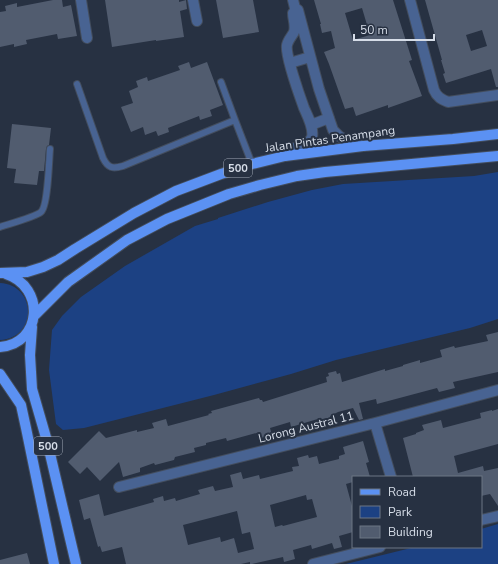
<svg xmlns="http://www.w3.org/2000/svg" width="498" height="564" font-family="'Nunito Sans',sans-serif">
  <style>
    .green { fill: #1c4183 }
    .building { fill: #515c6f; fill-rule: evenodd }
    .lines { fill: none; stroke-linecap: round; stroke-linejoin: round }
    .lane-casing { stroke: #434d5d; stroke-width: 8 }
    .street-casing { stroke: #434d5d; stroke-width: 12 }
    .primary-casing { stroke: #434d5d; stroke-width: 12 }
    .lane { stroke: #486392; stroke-width: 6 }
    .street { stroke: #486392; stroke-width: 10 }
    .primary { stroke: #5b91f3; stroke-width: 10 }
    .labels { text-anchor: middle; dominant-baseline: central; stroke-width: 4; stroke-linejoin: round; paint-order: stroke }
    .shield { fill: #273142; stroke: #a2a9b6; stroke-width: 1 }
    .shield-label { font-size: 11px; font-weight: bold; fill: #d6dde8 }
    .street-label { font-size: 12px; fill: #d6dde8; stroke: #273142 }
  </style>
  <rect width="100%" height="100%" fill="#273142"/>
  <!-- green -->
  <path class="green" d="M498 172V319L470 328 336 360 291 374 214 395 84 428 63 430 56 424 49 370 52 330 62 316 81 297 125 266 195 226 218 219V218L268 202 312 190 343 184 474 176Z
    M0 283C37 285 38 338 0 340Z
    M498 524V564H346L415 547H481V529Z"/>
  <!-- building -->
  <path class="building" d="M53 0H62L63 7 71 5 77 36 58 39 57 34 26 40 27 44 14 47V44L0 47V12L6 11 5 6 17 3V7Z
    M105 0H179V2L186 0 187 9 180 11 184 37 156 41V40L112 47Z
    M216 0H253L259 32 223 38Z
    M314 0H393L412 60 409 61 422 96 388 108V105L356 116 353 107 345 109 329 64 324 52 335 48 331 31 322 33 320 24H321ZM362 8 370 35 353 40 345 13Z
    M425 0H498V87H496L491 69 446 83 443 74 445 73 441 60H442ZM482 30 487 46 471 51 466 35Z
    M189 62 191 68 207 62 223 105 210 110 212 116 200 120 199 116 168 128 169 132 158 136 156 131 145 135 143 127 131 132 121 107 133 103 129 91 138 87 136 81 147 77 148 81 180 70 178 66Z
    M12 124 51 128 49 145 47 146 46 149 44 171H39L37 185 14 183 16 169 7 168Z
    M498 332V372L453 382 455 388 439 392 437 388 377 404 376 399 359 403 363 419 359 420 353 408 338 412 330 416 331 419 322 422 321 418 291 427 290 422 270 428 272 435 261 438 260 432 227 441 226 438 206 443V445L194 448 195 452 175 457 174 460 155 465 154 463 140 468V472L123 477 119 462 100 481 87 467 80 474 68 462 99 431 106 438 137 430V432L154 428 152 423 166 419 168 426 209 415 208 414 212 413 211 411 259 398 260 400H262L263 402 327 382 326 377 329 376 328 373 336 371 337 374 340 373 342 382 385 369V371L403 366V365L420 360V363L442 357 440 350 454 346 455 348 488 341 486 335Z
    M498 409V444L454 456 458 473 483 466 484 471 498 468V506L490 494 481 496V477H413L403 438 416 434V433L424 430 422 425 441 420 443 428 481 418 480 413 492 410V411Z
    M363 441 369 462 366 463 370 477H353V482L346 484 352 506H353V532L339 536 342 547 334 549 332 543 312 549 311 545 293 550 295 559 284 562 283 557 252 564H250V562L241 564H126L122 547 102 552 100 546 98 547 90 518 84 520 79 500 99 494 104 516 154 502 153 499 163 496 164 501 175 498 176 501 200 494 198 490 213 486 215 491 233 487 230 475 241 472 243 479 259 475 260 479 293 471 292 467 299 466 297 458 308 455 309 458 317 456 319 464 339 459V456L345 454 343 447ZM306 495 307 500 312 499 317 517 283 526 282 525 275 527 270 505ZM237 511 242 534 250 532 254 549 238 553 234 538 221 542 220 537 188 545 183 525Z
    M27 553 30 564H0V560Z"/>
  <g class="lines">
    <defs>
      <path id="lane" d="M221 82 235 120
        M77 84 103 158C108 168 112 169 123 166L235 120 252 164
        M0 227C9 224 35 217 41 212 48 206 49 160 50 149"/>
      <path id="street" d="M81 0 87 38
        M193 0 197 21
        M293 0 295 8 298 10 319 89 333 130 339 136 347 141 363 146
        M410 0 434 90C437 97 441 99 448 102L498 95
        M290 63 310 57
        M311 125 329 118
        M285 156 288 150C296 147 309 146 312 137 314 128 308 117 304 108 300 97 285 54 287 45 288 40 292 36 294 32 296 25 293 20 293 13
        M375 423 391 477
        M119 487 375 423 498 390
        M481 520 498 516
        M313 564 380 547"/>
      <path id="primary" d="M0 273 27 272 43 267 58 260 75 249 134 213 176 191 221 174 252 164 285 156 363 146 453 139 498 134
        M34 316 68 282 127 240 167 219 229 194 260 185 297 176 325 172 498 156
        M32 327 30 355 32 389 47 441 76 564
        M0 347C42 344 46 287 6 274
        M0 374 21 405 26 428 54 564"/>
    </defs>
    <!-- lane casing -->
    <use href="#lane" class="lane-casing"/>
    <!-- street casing -->
    <use href="#street" class="street-casing"/>
    <!-- primary casing -->
    <use href="#primary" class="primary-casing"/>
    <!-- lane -->
    <use href="#lane" class="lane"/>
    <!-- street -->
    <use href="#street" class="street"/>
    <!-- primary -->
    <use href="#primary" class="primary"/>
  </g>
  <g class="labels">
    <!-- shield labels -->
    <g class="shield">
      <rect x="224" y="159" width="28" height="18" rx="3"/>
      <rect x="34" y="437" width="28" height="18" rx="3"/>
    </g>
    <g class="shield-label">
      <text x="238" y="168">500</text>
      <text x="48" y="446">500</text>
    </g>
    <!-- street labels -->
    <g class="street-label">
      <text transform="translate(330 139) rotate(-8)">Jalan Pintas Penampang</text>
      <text transform="translate(306 427) rotate(-14)">Lorong Austral 11</text>
    </g>
  </g>
  <!-- legend -->
  <rect x="352" y="476" width="130" height="72" fill="#273142" stroke="#6d7684"/>
  <rect x="360" y="489" width="20" height="6" fill="#5b91f3" stroke="#6d7684"/>
  <text x="388" y="496" font-size="12" fill="#d6dde8">Road</text>
  <rect x="360" y="506" width="20" height="12" fill="#1c4183" stroke="#6d7684"/>
  <text x="388" y="516" font-size="12" fill="#d6dde8">Park</text>
  <rect x="360" y="526" width="20" height="12" fill="#515c6f" stroke="#6d7684"/>
  <text x="388" y="536" font-size="12" fill="#d6dde8">Building</text>
  <!-- scale -->
  <path d="M354 34v6h80v-6" fill="none" stroke="#d6dde8" stroke-width="2"/>
  <text x="360" y="34" font-size="12" fill="#d6dde8" stroke="#273142" stroke-width="3" paint-order="stroke">50 m</text>
</svg>
